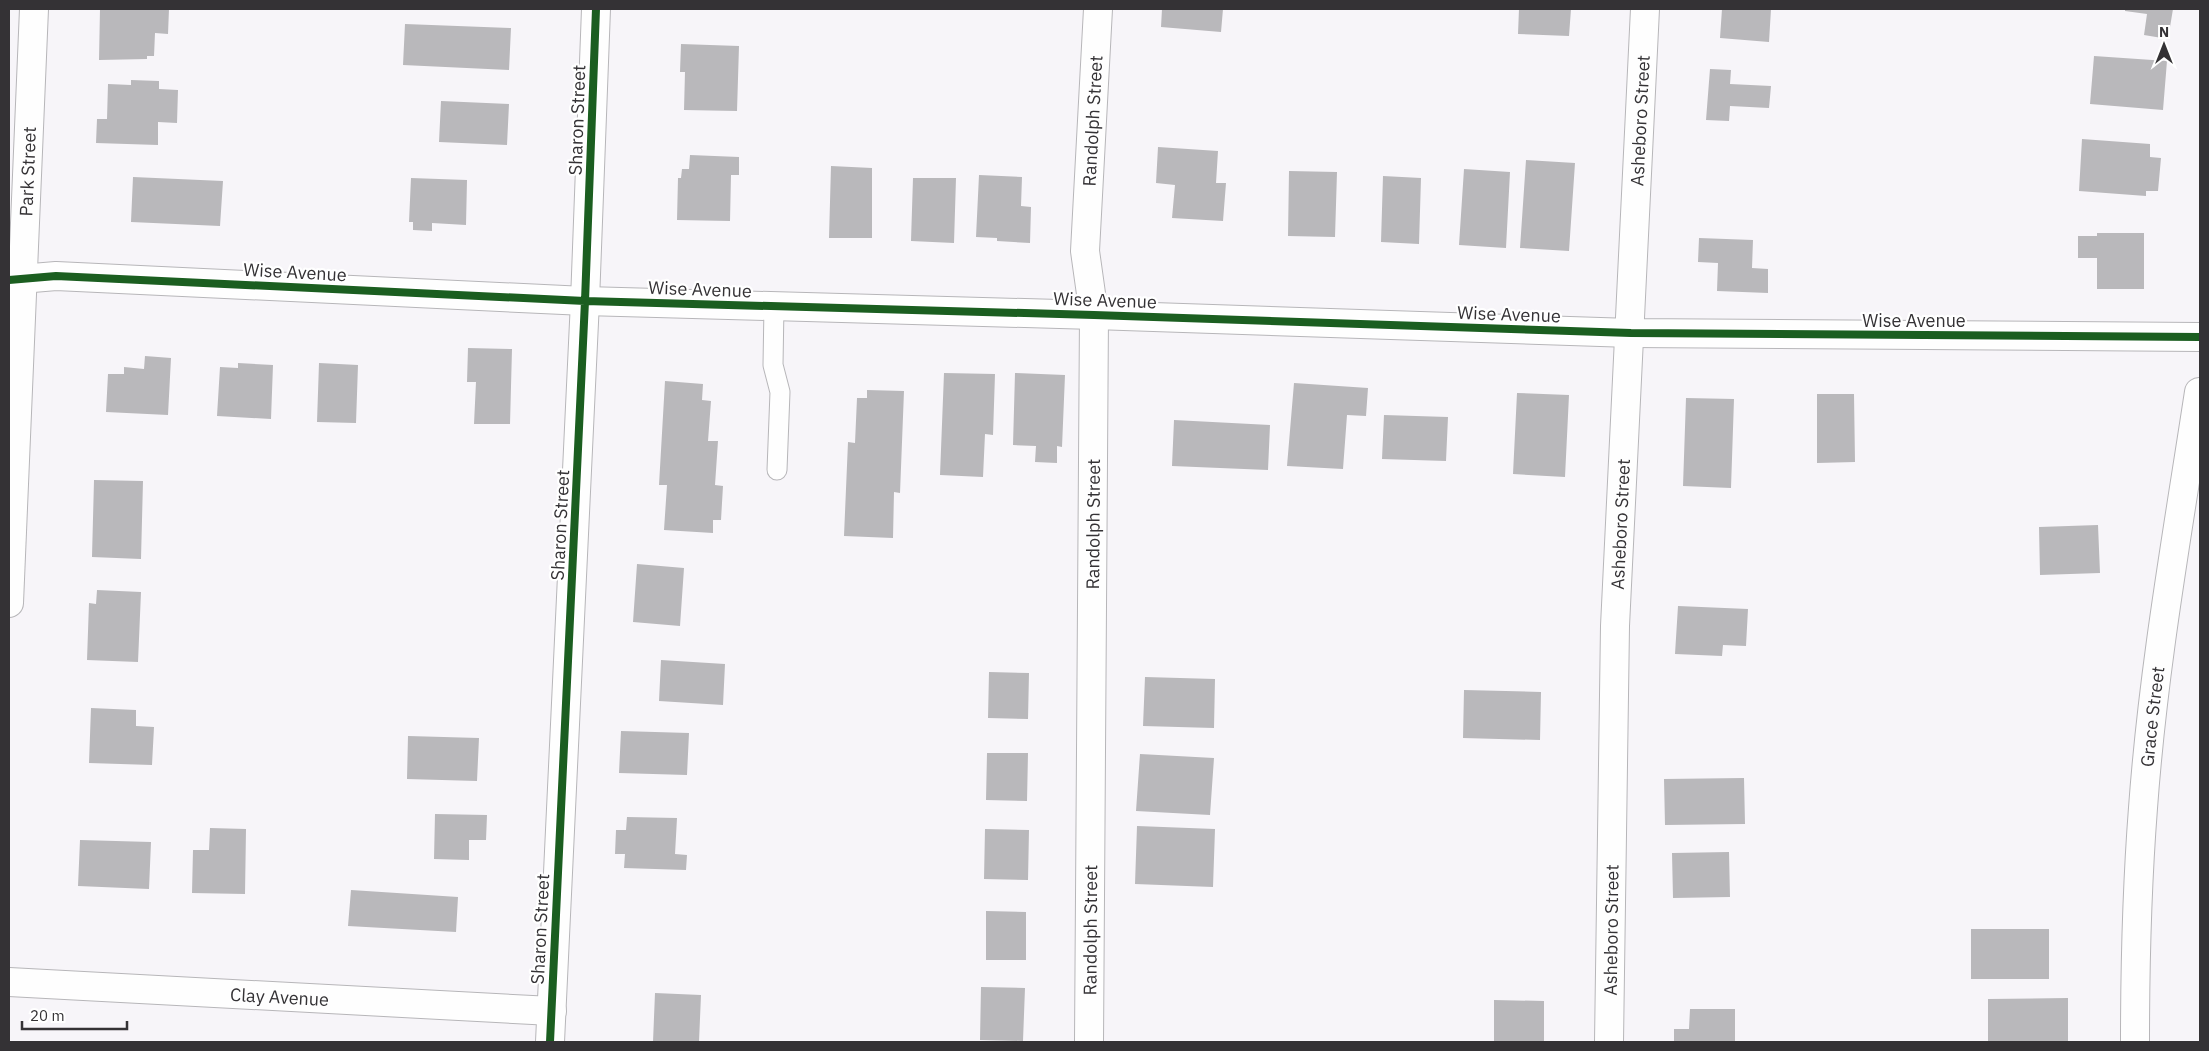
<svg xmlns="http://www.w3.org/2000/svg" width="2209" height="1051" font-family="'IBM Plex Sans',sans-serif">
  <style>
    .building { fill: #b9b8bb }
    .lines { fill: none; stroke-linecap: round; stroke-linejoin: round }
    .service-casing { stroke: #b7b6b9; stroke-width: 21 }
    .minor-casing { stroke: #b7b6b9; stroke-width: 30 }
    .service { stroke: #fefefe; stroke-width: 19 }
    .minor { stroke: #fefefe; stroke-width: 28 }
    .cycleway-casing { stroke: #fff; stroke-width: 11 }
    .cycleway { stroke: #1b5e20; stroke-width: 8 }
    .labels { text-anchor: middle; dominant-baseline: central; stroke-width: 4.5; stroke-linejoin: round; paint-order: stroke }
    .street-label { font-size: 18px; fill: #343235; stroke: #fff }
  </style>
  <rect width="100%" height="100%" fill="#f7f5f9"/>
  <!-- building -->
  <path class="building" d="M100 9H169L168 34 155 33 154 56H147V59L99 60Z
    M1162 9H1223L1221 32 1161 27Z
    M1519 9H1571L1569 36 1518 34Z
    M1722 9H1771L1769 42 1720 38Z
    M2125 9H2173L2168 39 2144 35 2147 14 2125 11Z
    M405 24 511 28 509 70 403 65Z
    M681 44 739 46 737 111 684 110 685 72H680Z
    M2094 56 2167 61 2163 110 2090 104Z
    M1710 69 1731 70 1730 84 1771 86 1769 108 1730 106 1729 121 1706 120Z
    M131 80 159 81V89L178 90 177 123 158 122V145L96 143 97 119H107L108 84 131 85Z
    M441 101 509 104 507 145 439 142Z
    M2082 139 2150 144V157L2161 158 2158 191H2146V196L2079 191Z
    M1158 147 1218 151 1216 183H1226L1223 221 1172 218 1175 185 1156 183Z
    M690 155 739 157V175H731L730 221 677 220 678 178H681L682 169H689Z
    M1526 160 1575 163 1569 251 1520 248Z
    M831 166 872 168V238H829Z
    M1464 169 1510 172 1506 248 1459 245Z
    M1289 171 1337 172 1335 237 1288 236Z
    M979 175 1022 177 1021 206 1031 207 1030 243 997 241V238L976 237Z
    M1383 176 1421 178 1419 244 1381 242Z
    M133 177 223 181 220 226 131 222Z
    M411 178 467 180 466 225 432 223V231L413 230V222H409Z
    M913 178H956L954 243 911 241Z
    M2097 233H2144V289H2097V258H2078V236H2097Z
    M1699 238 1753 240 1752 268 1768 269V293L1717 291 1718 263 1698 262Z
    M468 348 512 349 510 424H474L476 382H467Z
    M145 356 171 358 168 415 106 412 108 374H124V367L144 369Z
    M238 363 273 365 271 419 217 416 220 367 238 368Z
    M319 363 358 365 356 423 317 422Z
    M944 373 995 374 993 435 985 434 983 477 940 475Z
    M1015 373 1065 375 1062 447 1057 446V463L1035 462 1036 446 1013 445Z
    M665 381 703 384 702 400 711 401 708 441H718L715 485 723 486 721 520H713V533L664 530 667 485H659Z
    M1294 383 1368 388 1366 416 1347 415 1343 469 1287 466Z
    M867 390 904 391 900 493 894 492 893 538 844 536 848 442 855 443 857 398H867Z
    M1517 393 1569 395 1565 477 1513 474Z
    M1817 394H1854L1855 462 1817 463Z
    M1686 398 1734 399 1731 488 1683 486Z
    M1384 415 1448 417 1446 461 1382 459Z
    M1174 420 1270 425 1268 470 1172 466Z
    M94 480 143 481 141 559 92 557Z
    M2098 525 2100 573 2040 575 2039 527Z
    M637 564 684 568 680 626 633 622Z
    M97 590 141 592 138 662 87 660 89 603 96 604Z
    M1678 606 1748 609 1746 646 1723 645 1722 656 1675 654Z
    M661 660 725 664 723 705 659 701Z
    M989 672 1029 673 1028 719 988 718Z
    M1145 677 1215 679 1214 728 1143 726Z
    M1464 690 1541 692 1540 740 1463 738Z
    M91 708 136 710V726L154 727 152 765 89 763Z
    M621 731 689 733 687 775 619 773Z
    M408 736 479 738 477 781 407 779Z
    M987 753H1028L1027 801 986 800Z
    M1140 754 1214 758 1210 815 1136 811Z
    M1744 778 1745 824 1665 825 1664 779Z
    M435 814 487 815 486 840H469V860L434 859Z
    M627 817 677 818 675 854 687 855 686 870 624 868 625 854H615L616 830H626Z
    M1137 826 1215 829 1213 887 1135 884Z
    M210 828 246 829 245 894 192 893 193 850H209Z
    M985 829 1029 830 1028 880 984 879Z
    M80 840 151 842 149 889 78 886Z
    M1729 852 1730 897 1673 898 1672 853Z
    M351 890 458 897 456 932 348 926Z
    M986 911 1026 912V960H986Z
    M1971 929H2049V979H1971Z
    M981 987 1025 988 1023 1041 980 1040Z
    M655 993 701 995 699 1042H653Z
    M2068 998V1042H1988V999Z
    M1494 1000 1544 1001V1042H1494Z
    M1690 1009H1735V1042H1674V1029H1689Z"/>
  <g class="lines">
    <defs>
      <path id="service" d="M774 306 773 365 780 392 777 470"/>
      <g id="minor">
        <path d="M9 280 56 276 585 301 1094 315 1631 333 2200 337"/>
        <path id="s1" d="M9 603 34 9"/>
        <path id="s2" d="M9 982 552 1011"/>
        <path d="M550 1042 585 301 596 9"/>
        <path id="s3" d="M1089 1042 1094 315 1085 251 1098 9"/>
        <path id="s4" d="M1609 1042 1615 626 1645 9"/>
        <path id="s5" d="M2135 1042C2135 964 2137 886 2143 808 2153 669 2178 530 2199 392"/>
      </g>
    </defs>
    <!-- service casing -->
    <use href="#service" class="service-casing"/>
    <!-- minor casing -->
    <use href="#minor" class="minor-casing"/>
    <!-- service -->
    <use href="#service" class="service"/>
    <!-- minor -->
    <use href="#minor" class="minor"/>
    <defs>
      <path id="cycleway" d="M9 280 56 276 585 301 1094 315 1631 333 2200 337
        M550 1042 585 301 596 9"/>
    </defs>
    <!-- cycleway casing -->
    <use href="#cycleway" class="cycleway-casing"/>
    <!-- cycleway -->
    <use href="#cycleway" class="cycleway"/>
  </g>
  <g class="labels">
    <!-- street labels -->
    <g class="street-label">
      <text transform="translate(577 120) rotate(-88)">Sharon Street</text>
      <text stroke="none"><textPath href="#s3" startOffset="922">Randolph Street</textPath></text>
      <text stroke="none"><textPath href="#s4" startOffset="922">Asheboro Street</textPath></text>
      <text stroke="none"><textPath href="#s1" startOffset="432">Park Street</textPath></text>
      <text transform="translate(295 272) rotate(3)">Wise Avenue</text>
      <text transform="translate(700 289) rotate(2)">Wise Avenue</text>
      <text transform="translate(1105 300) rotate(2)">Wise Avenue</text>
      <text transform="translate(1509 314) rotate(2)">Wise Avenue</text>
      <text x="1914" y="320">Wise Avenue</text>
      <text transform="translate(560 525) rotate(-87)">Sharon Street</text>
      <text stroke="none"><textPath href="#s3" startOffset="518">Randolph Street</textPath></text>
      <text stroke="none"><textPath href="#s4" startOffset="518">Asheboro Street</textPath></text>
      <text stroke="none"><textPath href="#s5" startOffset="326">Grace Street</textPath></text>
      <text transform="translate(540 929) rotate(-87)">Sharon Street</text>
      <text stroke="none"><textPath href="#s3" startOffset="112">Randolph Street</textPath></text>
      <text stroke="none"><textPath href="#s4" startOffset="112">Asheboro Street</textPath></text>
      <text stroke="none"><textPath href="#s2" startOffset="271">Clay Avenue</textPath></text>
    </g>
  </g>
  <!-- border -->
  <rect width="2209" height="1051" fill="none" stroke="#343235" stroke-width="20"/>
  <!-- north arrow -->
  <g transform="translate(2164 45)" stroke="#ffffff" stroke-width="4" paint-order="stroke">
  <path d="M0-4L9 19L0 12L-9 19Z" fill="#343235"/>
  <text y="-8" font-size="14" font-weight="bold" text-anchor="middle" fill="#343235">N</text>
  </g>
  <!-- scale -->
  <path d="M22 1021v8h105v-8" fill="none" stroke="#343235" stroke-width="2.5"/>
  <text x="30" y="1021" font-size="15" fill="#343235" stroke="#ffffff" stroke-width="4" paint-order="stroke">20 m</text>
</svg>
